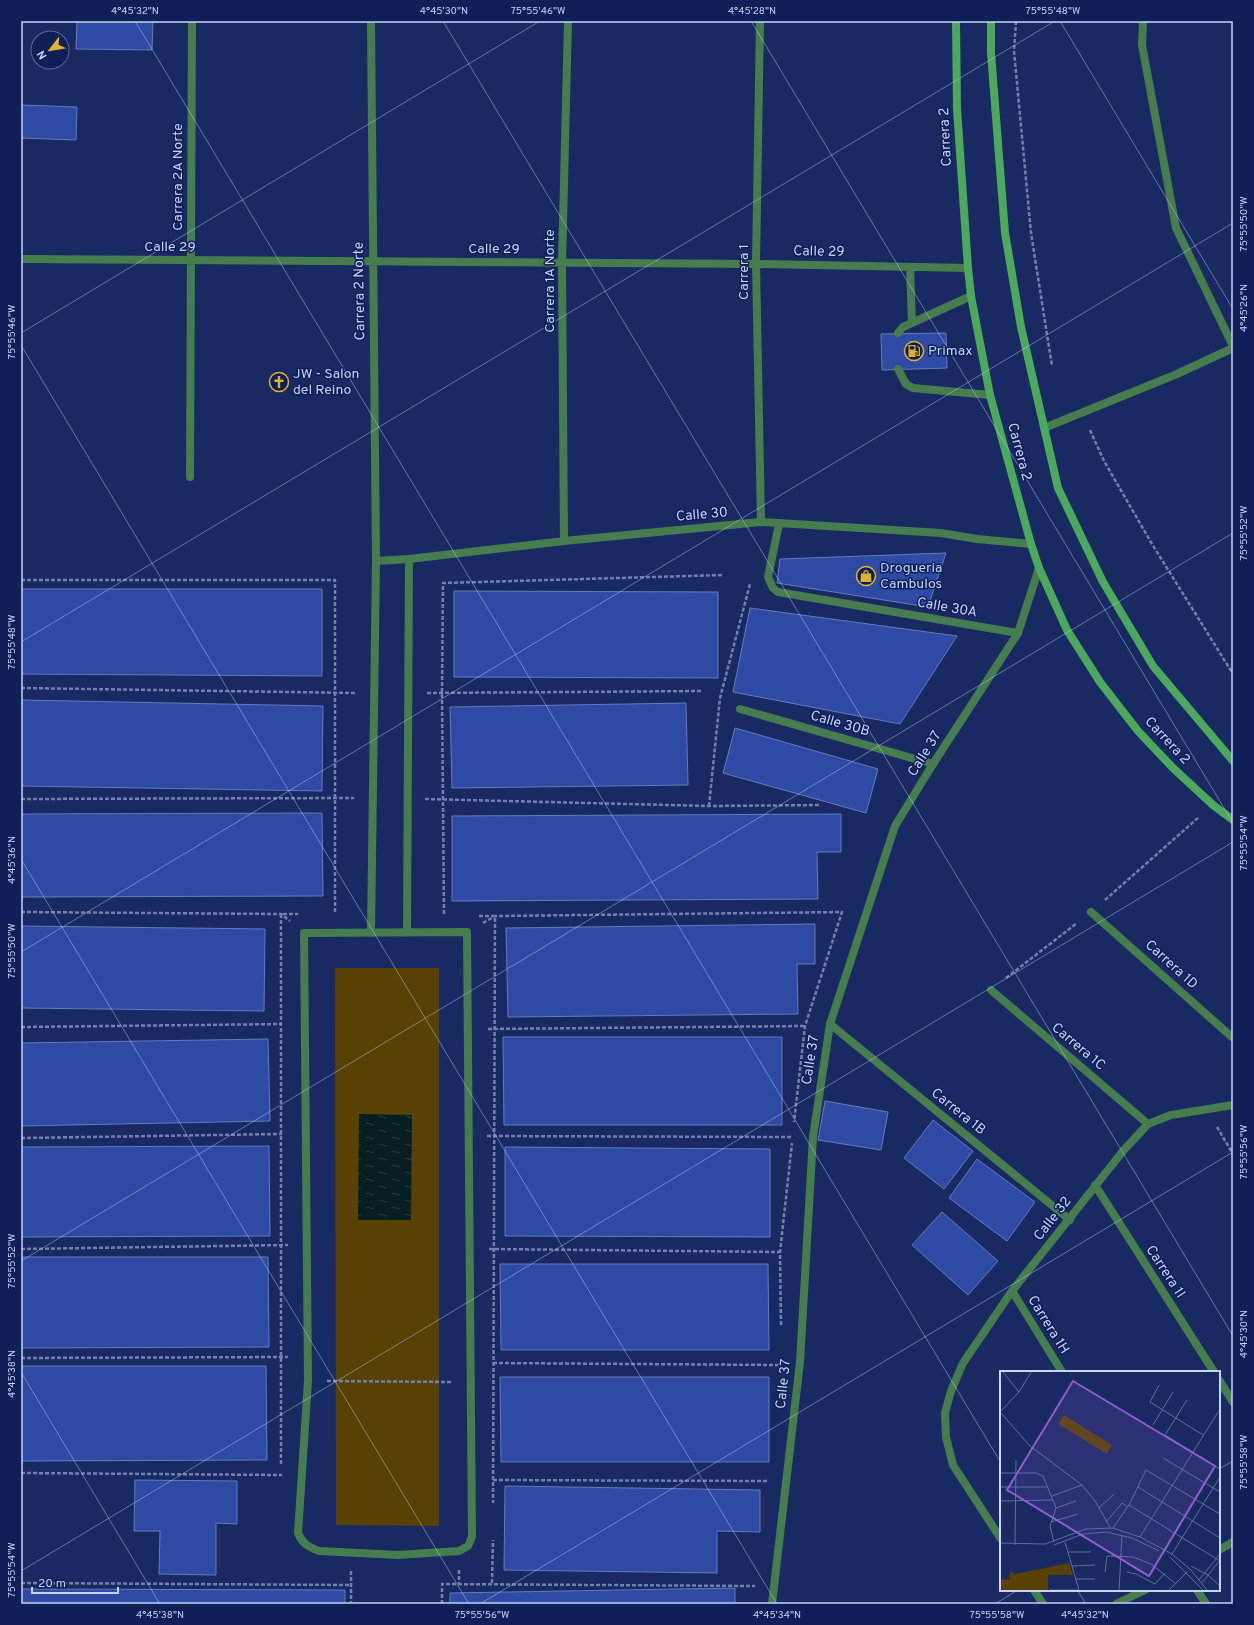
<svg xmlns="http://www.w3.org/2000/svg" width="1254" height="1625" font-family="Overpass,sans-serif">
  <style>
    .park { fill: #574204 }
    .water { fill: url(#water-ripples) }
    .building { fill: #2f4aa4; stroke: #637cbc }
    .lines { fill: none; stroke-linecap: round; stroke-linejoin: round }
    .path { stroke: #7181ae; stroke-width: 2.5; stroke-dasharray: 4 2; stroke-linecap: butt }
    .service { stroke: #467d4e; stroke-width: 8 }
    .minor { stroke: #467d4e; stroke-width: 8 }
    .tertiary { stroke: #467d4e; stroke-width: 8 }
    .secondary { stroke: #4ca85c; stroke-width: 8 }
    .ticks { fill: none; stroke: #c4d3f6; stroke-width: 1; stroke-opacity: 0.45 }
    .labels { text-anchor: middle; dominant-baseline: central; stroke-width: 3; stroke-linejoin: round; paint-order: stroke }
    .street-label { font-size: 14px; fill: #c4d3f6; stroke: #101f57 }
    .poi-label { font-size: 14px; fill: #c4d3f6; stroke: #101f57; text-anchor: start }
    .inset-road { fill: none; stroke: #5d6e9e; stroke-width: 1 }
    .view { fill: #915ed0; fill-opacity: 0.15; stroke: #915ed0; stroke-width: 2 }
    .inset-edge { fill: none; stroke: #c4d3f6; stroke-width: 2 }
    .neatline { fill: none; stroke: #c4d3f6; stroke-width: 1.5 }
    .ticks-label { font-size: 10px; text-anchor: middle; fill: #c4d3f6 }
  </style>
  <defs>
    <pattern id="water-ripples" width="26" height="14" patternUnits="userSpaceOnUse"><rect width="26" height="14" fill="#061e21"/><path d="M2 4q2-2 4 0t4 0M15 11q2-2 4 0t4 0" fill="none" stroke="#293e42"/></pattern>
  </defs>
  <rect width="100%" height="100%" fill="#192a63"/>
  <!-- park -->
  <path class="park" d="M335 968H439V1526L336 1525Z"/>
  <!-- water -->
  <path class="water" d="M359 1114 412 1115 411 1220H358Z"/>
  <!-- building -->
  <path class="building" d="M77 21H153L152 50 76 49Z
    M21 105 77 107 76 140 21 138Z
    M946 333 947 368 882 370 881 334Z
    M946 553 928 607 777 583 780 559Z
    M21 589H322V676L21 674Z
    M454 591 718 592V678L454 677Z
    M750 608 957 636 900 724 733 692Z
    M21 700 323 706 322 791 21 786Z
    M686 703 688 785 452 788 450 707Z
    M735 728 878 769 866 813 723 773Z
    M322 813 323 896 21 897V814Z
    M841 814V852H817L818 899 452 901V816Z
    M815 924V964H797L798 1014 508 1017 506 928Z
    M21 926 265 929 264 1011 21 1008Z
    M503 1037H782V1125H504Z
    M268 1039 270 1121 21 1126V1043Z
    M825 1101 888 1112 881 1150 818 1140Z
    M933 1120 973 1151 944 1189 904 1158Z
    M269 1146 270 1236 21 1237V1147Z
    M505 1147 770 1149V1237L505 1236Z
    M977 1159 1035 1202 1007 1241 949 1198Z
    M942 1212 998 1261 968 1295 912 1245Z
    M21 1257H268L269 1347 21 1348Z
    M500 1264H768L769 1350H501Z
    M21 1366H266L267 1460 21 1461Z
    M500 1377H769V1462H501Z
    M135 1480 237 1481V1524L216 1523V1575L159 1574 160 1531H134Z
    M505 1486 760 1490V1532L717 1531V1573L504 1570Z
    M735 1588V1604H450V1593Z
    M21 1589 345 1590V1604H21Z"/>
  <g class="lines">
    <!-- path -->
    <path class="path" d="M1016 21 1014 51 1031 233 1052 366
      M1090 430 1104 461 1152 544 1233 674
      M21 580H335V914
      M21 688 356 693
      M427 693 703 691
      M21 799 354 798
      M425 799 709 806 821 805
      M709 806 720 698 750 584
      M1105 900 1199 817
      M21 912 281 914 290 921
      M444 914 442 693 443 583 723 575
      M479 916H495L493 1503
      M483 923 495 916 842 912 805 1026 794 1122
      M1006 978 1077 923
      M21 1027 282 1024
      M488 1029 805 1026
      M1217 1127 1233 1154
      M487 1136 792 1137
      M21 1138 282 1134
      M21 1249 288 1245
      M489 1249 780 1252
      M781 1325 780 1252 792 1143
      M21 1358 288 1357
      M493 1363 780 1365
      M327 1381 452 1382
      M281 1464V914H298
      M21 1473 282 1475
      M493 1480 768 1481
      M459 1570V1584
      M351 1571V1604
      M21 1583 351 1585
      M492 1583 493 1540
      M442 1604V1584L755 1586"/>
    <!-- service -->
    <path class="service" d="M910 267 912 323
      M898 333 903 327 971 296
      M898 369 906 384 913 388 990 395
      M407 932 409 559
      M467 932 472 1537 468 1546 459 1551 398 1555 319 1551C308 1547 302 1543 298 1533L308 1381 304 933Z
      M371 933 376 561"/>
    <!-- minor -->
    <path class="minor" d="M371 21 376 561 409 559 564 541 761 522 941 533 977 539 1031 544
      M760 21 756 264 761 522
      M1143 21 1142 45 1176 228 1233 346
      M21 259 756 264 968 268
      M1044 428 1177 374 1233 348
      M190 477 192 21
      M779 524 768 577 773 588 778 592 1018 633
      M564 541 562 263 568 21
      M740 709 933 764
      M1091 912 1233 1038
      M991 990 1148 1124
      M830 1024 1070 1220
      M1095 1185 1214 1372
      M1012 1291 1062 1372
      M1219 1380 1233 1402
      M1001 1539 953 1465 946 1437 945 1413 951 1391 963 1363 1012 1291 1123 1151 1148 1124 1171 1115 1233 1105
      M1219 1550 1233 1542
      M1034 1590 1043 1604
      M1197 1590 1206 1604
      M1116 1604 1145 1590"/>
    <!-- tertiary -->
    <path class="tertiary" d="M772 1604 800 1362 813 1137 830 1024 895 826 933 764 1018 633 1039 568"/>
    <!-- secondary -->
    <path class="secondary" d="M956 21 957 109 968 268 971 296 990 395 1031 544 1039 568 1067 630 1100 682 1138 731 1173 768 1213 805 1233 820
      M991 21V53L1005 233 1021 327 1058 488 1103 582 1153 666 1233 761"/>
  </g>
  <!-- ticks -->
  <path class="ticks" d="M135 21 1001 1463M443 21 1233 1336M751 21 1233 823M1060 21 1233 309M21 23 25 21M21 333 540 21M21 345 777 1604M21 642 1055 21M21 859 469 1604M21 952 1233 223M21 1261 1233 533M21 1372 160 1604M1219 1469 1233 1461M21 1571 1233 842M1077 1590 1086 1604M480 1604 1233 1152M995 1604 1018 1590"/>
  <!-- icons -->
  <defs>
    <symbol id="fuel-ring" viewBox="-11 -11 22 22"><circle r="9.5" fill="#101f57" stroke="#dfb133" stroke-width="1.5"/><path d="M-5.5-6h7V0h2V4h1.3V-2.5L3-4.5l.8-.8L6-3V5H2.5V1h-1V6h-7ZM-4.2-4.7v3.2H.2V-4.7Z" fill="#dfb133"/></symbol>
    <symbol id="church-ring" viewBox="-11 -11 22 22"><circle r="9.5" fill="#101f57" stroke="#dfb133" stroke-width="1.5"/><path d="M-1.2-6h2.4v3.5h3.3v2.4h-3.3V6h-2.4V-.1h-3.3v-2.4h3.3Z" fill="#dfb133"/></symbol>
    <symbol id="shop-ring" viewBox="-11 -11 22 22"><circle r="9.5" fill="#101f57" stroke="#dfb133" stroke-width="1.5"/><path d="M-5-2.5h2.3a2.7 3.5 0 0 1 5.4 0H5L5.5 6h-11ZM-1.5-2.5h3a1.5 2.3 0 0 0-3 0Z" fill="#dfb133"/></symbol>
  </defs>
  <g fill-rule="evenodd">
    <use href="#fuel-ring" x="903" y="340" width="22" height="22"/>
    <use href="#church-ring" x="268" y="371" width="22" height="22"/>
    <use href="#shop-ring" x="855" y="565" width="22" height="22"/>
  </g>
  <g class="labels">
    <!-- street labels -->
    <g class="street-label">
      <text transform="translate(946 137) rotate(-93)">Carrera 2</text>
      <text transform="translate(178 177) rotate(-90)">Carrera 2A Norte</text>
      <text x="170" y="247">Calle 29</text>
      <text x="494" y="249">Calle 29</text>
      <text transform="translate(819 252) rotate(1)">Calle 29</text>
      <text transform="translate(744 272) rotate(-90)">Carrera 1</text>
      <text transform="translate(550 281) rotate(-90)">Carrera 1A Norte</text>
      <text transform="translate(360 291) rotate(-91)">Carrera 2 Norte</text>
      <text transform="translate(1019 452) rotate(75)">Carrera 2</text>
      <text transform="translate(702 515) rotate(-5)">Calle 30</text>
      <text transform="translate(947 608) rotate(10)">Calle 30A</text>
      <text transform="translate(840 724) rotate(16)">Calle 30B</text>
      <text transform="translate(1167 741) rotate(47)">Carrera 2</text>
      <text transform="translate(925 754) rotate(-58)">Calle 37</text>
      <text transform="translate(1171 965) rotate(42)">Carrera 1D</text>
      <text transform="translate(1078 1047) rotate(40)">Carrera 1C</text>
      <text transform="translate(811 1060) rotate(-81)">Calle 37</text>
      <text transform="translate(958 1112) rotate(39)">Carrera 1B</text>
      <text transform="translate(1053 1219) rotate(-52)">Calle 32</text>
      <text transform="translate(1165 1272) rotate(57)">Carrera 1I</text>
      <text transform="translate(1048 1325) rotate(58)">Carrera 1H</text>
      <text transform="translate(784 1384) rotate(-84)">Calle 37</text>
    </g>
    <!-- poi labels -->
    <g class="poi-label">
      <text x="928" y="351">Primax</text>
      <text x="293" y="374">JW - Salon<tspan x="293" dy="16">del Reino</tspan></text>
      <text x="880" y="568">Drogueria<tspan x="880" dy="16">Cambulos</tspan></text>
    </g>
  </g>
  <!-- overview -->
  <g transform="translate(1000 1371)">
    <rect width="220" height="220" fill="#192a63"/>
    <path d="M69 192 73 204H48V219H0V208L9 209 10 200 15 203Z" fill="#574204"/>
    <path d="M64 44 112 74 107 83 58 53Z" fill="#574204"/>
    <path class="inset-road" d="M3 1 19 21M159 14 150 31 203 64M187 29 165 64 220 98M0 41 30 75 82 114 95 130 110 156M0 41 19 21 31 1M153 54 173 21M163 87 220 121M0 102H36L43 105 56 137 50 155 54 171M0 116H48M138 116 220 167M52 125 82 114M0 130 53 129M129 134 220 190M56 137 76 130M99 137 114 123M51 151 78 143M106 151 122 132 128 136M113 157 129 134 146 99 220 143M140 166 220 38M65 171 79 219M0 172 45 173 86 158 113 157 140 166 172 183 191 199 207 219M15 174 16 89M54 174 83 163 106 161 132 167 159 180M68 181H91M172 183 220 106M170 186 203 219M72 195 95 194M191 195 208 204 220 215M105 201 107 185 133 186 151 193 175 212M127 201 136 203 155 213 165 202M76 208H95M199 209 220 183M202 212 220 189M50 219H79M119 219 122 164M169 219 187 201"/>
    <path class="view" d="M73 10 215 95 149 205 7 119Z"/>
    <rect width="220" height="220" class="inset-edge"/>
  </g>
  <!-- border -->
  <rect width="1254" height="1625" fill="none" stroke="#101f57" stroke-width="44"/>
  <!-- north arrow -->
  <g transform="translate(50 50) rotate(239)"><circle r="19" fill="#101f57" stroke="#586797"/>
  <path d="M0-3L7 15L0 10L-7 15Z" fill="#dfb133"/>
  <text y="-6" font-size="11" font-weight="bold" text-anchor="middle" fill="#c4d3f6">N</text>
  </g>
  <!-- scale -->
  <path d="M32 1587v6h86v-6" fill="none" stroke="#c4d3f6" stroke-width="2"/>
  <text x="38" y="1587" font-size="12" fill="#c4d3f6" stroke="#101f57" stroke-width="3" paint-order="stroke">20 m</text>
  <rect x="22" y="22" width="1210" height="1581" class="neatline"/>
  <g class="ticks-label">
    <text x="135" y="14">4°45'32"N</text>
    <text x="444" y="14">4°45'30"N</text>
    <text x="538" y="14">75°55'46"W</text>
    <text x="752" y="14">4°45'28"N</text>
    <text x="1053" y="14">75°55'48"W</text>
    <text transform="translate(1243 224) rotate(-90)" y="4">75°55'50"W</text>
    <text transform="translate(1243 308) rotate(-90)" y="4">4°45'26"N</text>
    <text transform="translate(11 332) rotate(-90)" y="4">75°55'46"W</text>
    <text transform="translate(1243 533) rotate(-90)" y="4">75°55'52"W</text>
    <text transform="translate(11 642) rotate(-90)" y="4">75°55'48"W</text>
    <text transform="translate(1243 843) rotate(-90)" y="4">75°55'54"W</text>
    <text transform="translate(11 860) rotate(-90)" y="4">4°45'36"N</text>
    <text transform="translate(11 951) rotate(-90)" y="4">75°55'50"W</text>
    <text transform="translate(1243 1152) rotate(-90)" y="4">75°55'56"W</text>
    <text transform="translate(11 1261) rotate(-90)" y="4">75°55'52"W</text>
    <text transform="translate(1243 1334) rotate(-90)" y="4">4°45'30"N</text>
    <text transform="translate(11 1374) rotate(-90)" y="4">4°45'38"N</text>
    <text transform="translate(1243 1462) rotate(-90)" y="4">75°55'58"W</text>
    <text transform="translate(11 1570) rotate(-90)" y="4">75°55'54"W</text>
    <text x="160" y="1618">4°45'38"N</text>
    <text x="482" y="1618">75°55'56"W</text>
    <text x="777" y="1618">4°45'34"N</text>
    <text x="997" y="1618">75°55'58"W</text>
    <text x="1085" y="1618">4°45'32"N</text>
  </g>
</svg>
